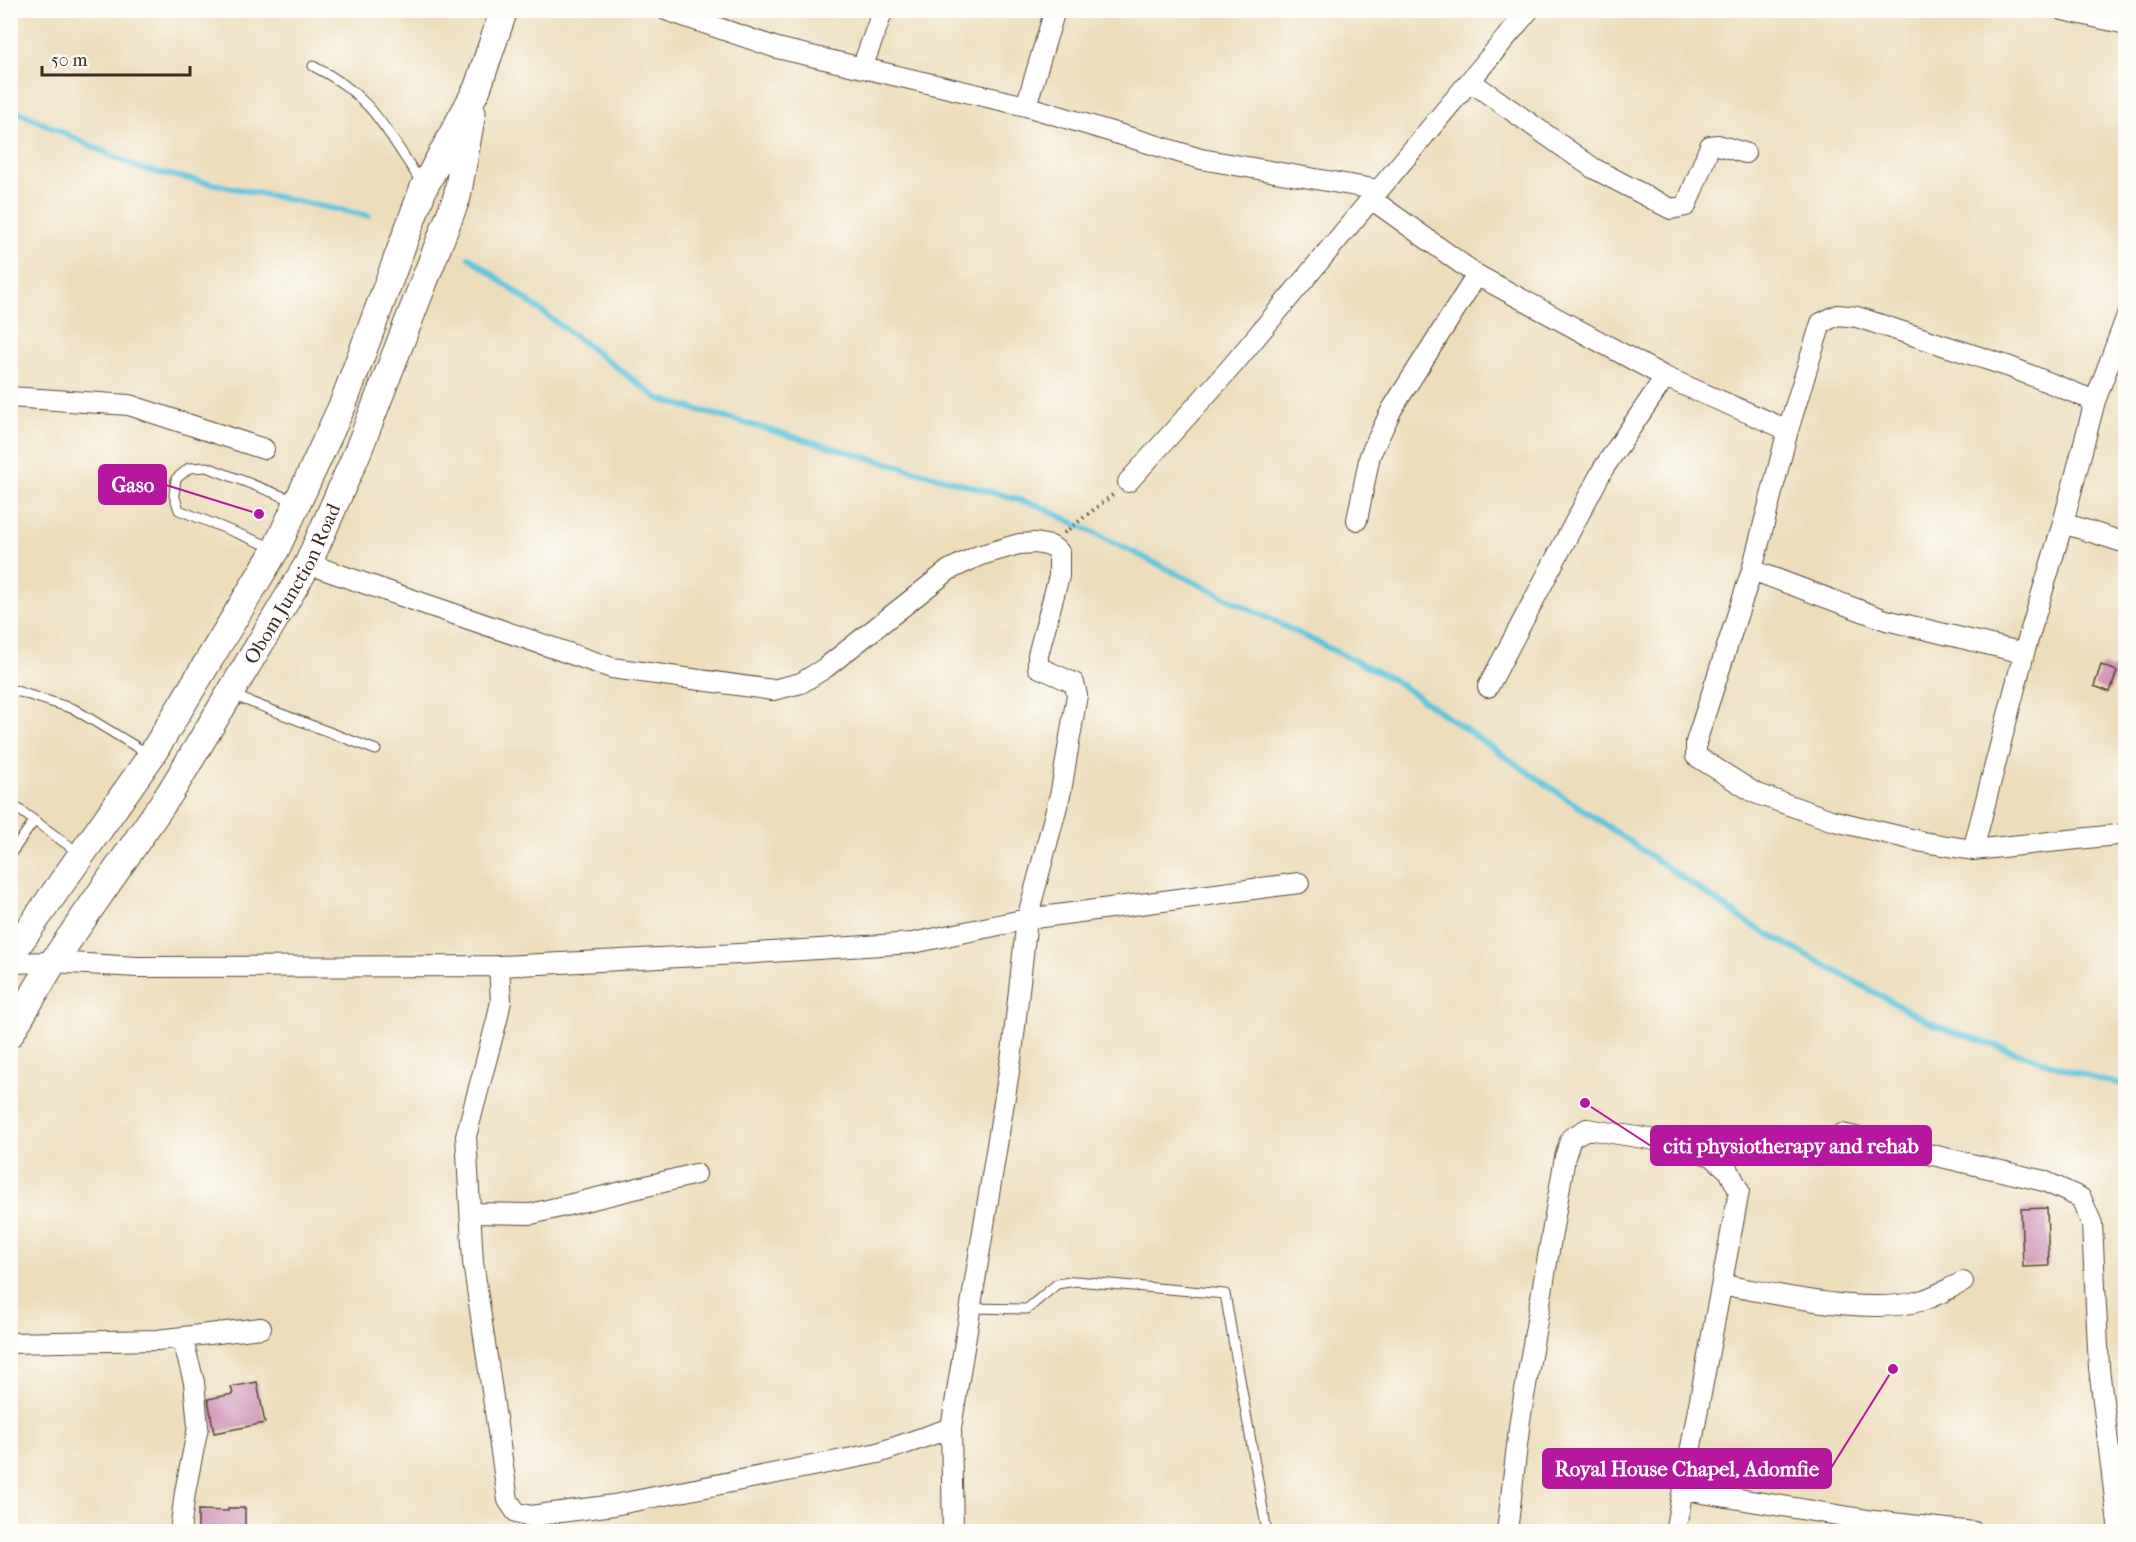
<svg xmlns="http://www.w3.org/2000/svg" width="2136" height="1542" font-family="'IM FELL French Canon',serif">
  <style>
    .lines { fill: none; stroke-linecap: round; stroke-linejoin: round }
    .stream { stroke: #5fc4dc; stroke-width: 6 }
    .building { fill: #ce90b5 }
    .service-casing { stroke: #564536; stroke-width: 11 }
    .minor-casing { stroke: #564536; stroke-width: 22 }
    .secondary-casing { stroke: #564536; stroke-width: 29 }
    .path { stroke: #564536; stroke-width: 4; stroke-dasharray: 1.5 4.5; stroke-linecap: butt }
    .service { stroke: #fff; stroke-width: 9 }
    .minor { stroke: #fff; stroke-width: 20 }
    .secondary { stroke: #fff; stroke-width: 27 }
    .labels { text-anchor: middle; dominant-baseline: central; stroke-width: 6; stroke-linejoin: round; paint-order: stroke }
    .street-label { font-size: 20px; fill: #3b2a1e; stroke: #fdfcf7 }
    .leader { fill: none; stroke: #b5179e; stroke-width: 2 }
    .callout-dot { fill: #b5179e; stroke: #fdfcf7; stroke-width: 2 }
    .callout { fill: #b5179e; stroke: #b5179e; stroke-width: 2 }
    .callout-label { font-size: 21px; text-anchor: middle; font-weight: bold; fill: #fff }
  </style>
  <rect width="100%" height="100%" fill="#fdfcf7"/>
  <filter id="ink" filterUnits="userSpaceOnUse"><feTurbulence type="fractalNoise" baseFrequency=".0167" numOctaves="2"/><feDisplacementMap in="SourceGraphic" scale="12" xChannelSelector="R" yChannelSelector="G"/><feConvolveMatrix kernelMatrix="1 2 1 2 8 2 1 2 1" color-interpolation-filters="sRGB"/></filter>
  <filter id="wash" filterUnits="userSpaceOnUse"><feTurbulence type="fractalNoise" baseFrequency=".008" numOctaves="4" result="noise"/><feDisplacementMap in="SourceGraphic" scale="24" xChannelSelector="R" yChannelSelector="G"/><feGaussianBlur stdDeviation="1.35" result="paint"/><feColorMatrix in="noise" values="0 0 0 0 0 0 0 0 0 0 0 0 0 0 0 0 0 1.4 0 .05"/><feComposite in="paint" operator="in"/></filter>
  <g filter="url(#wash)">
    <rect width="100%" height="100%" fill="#edddbb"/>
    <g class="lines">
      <!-- stream -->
      <path class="stream" d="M10 108 141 169 369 216
        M469 257 659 399 1037 505 1392 679 1753 926 1936 1026 2100 1080 2126 1085"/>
    </g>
    <g id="blocks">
      <!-- building -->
      <path class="building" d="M2101 665 2117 671 2110 692 2094 686Z
        M2047 1208 2049 1266 2023 1267 2021 1209Z
        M257 1382 265 1423 214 1433 208 1399 233 1394 231 1387Z
        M228 1508H245V1532H198V1510L228 1511Z"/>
    </g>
  </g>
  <g filter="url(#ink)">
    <use href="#blocks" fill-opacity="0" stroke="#564536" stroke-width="1.5"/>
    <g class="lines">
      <defs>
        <path id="service" d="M313 66C372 95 386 130 421 182
          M274 548 179 510 174 495 176 479 189 468 207 467 295 501
          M10 689 74 709 148 754
          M232 695 376 750
          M10 803 79 853
          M10 855 34 821
          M971 1308 1027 1309 1057 1284 1076 1281 1225 1294 1267 1532"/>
        <path id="minor" d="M666 10 777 48 1026 106 1201 159 1379 190
          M2063 10 2126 24
          M862 68 883 10
          M1470 81 1593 168 1671 209 1686 206 1710 146 1718 145 1745 153
          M1026 106 1055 10
          M1370 198 1477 275 1665 377 1788 430
          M10 397 129 405 264 449
          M2095 401 2010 367 1857 317 1838 315 1821 323 1788 430 1752 570 1696 742V756L1755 793 1831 820 1923 842 1973 850 2126 834
          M1128 482 1232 366 1529 10
          M1357 520 1370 455 1392 409 1477 275
          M2063 523 2126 543
          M308 564 612 668 773 690 801 683 825 668 949 570 978 556 1019 544 1035 543 1051 546 1059 552V576L1038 655V667L1074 683 1077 695 1061 791 1027 919 1012 1053 951 1428 953 1532
          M1752 570 1886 620 2024 653
          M1488 687 1603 469 1665 377
          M1973 850 2024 653 2063 523 2095 401 2126 318
          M10 963 53 962 137 967 499 966 739 954 913 943 1027 919 1299 883
          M499 966 501 1001 497 1020 466 1136 473 1262 508 1500 516 1512 530 1516 614 1505 878 1453 951 1428
          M1842 1134 2044 1181 2081 1198 2092 1224 2099 1368 2119 1532
          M471 1213 531 1214 696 1174
          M1723 1285C1779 1294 1866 1316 1920 1301 1935 1297 1949 1288 1963 1282
          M10 1343 157 1340 261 1328
          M1684 1490 1874 1521 1974 1532
          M180 1532 185 1492 198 1427 194 1382 182 1337
          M1507 1532 1520 1420 1565 1157 1571 1138 1587 1129 1656 1140 1712 1156 1729 1171 1739 1191 1675 1532"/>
        <g id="secondary">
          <path d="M10 956 151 756 276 549 343 404 424 187 477 89 504 10"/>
          <path id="s1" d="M10 1034 53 962 170 793 308 564 358 451 457 197 472 113"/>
        </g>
      </defs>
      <!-- service casing -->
      <use href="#service" class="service-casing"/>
      <!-- minor casing -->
      <use href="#minor" class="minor-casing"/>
      <!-- secondary casing -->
      <use href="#secondary" class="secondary-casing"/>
      <!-- path -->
      <path class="path" d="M1064 533 1115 493"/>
      <!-- service -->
      <use href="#service" class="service"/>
      <!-- minor -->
      <use href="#minor" class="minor"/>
      <!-- secondary -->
      <use href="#secondary" class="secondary"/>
    </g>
  </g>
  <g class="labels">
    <!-- street labels -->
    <g class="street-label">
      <text stroke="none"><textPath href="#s1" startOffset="532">Obom Junction Road</textPath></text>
    </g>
  </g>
  <!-- callouts -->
  <path class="leader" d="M259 514L166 485M1585 1103L1651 1146M1893 1369L1831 1468"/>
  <g class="callout-dot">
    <circle cx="259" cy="514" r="6"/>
    <circle cx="1585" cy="1103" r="6"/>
    <circle cx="1893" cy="1369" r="6"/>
  </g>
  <g class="callout">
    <rect x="99" y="465" width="67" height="39" rx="6"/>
    <rect x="1651" y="1126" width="280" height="39" rx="6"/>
    <rect x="1543" y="1449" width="288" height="39" rx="6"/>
  </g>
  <g class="callout-label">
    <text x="133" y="492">Gaso</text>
    <text x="1791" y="1153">citi physiotherapy and rehab</text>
    <text x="1687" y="1476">Royal House Chapel, Adomfie</text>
  </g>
  <!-- margin -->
  <rect width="2136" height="1542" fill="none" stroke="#fdfcf7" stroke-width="36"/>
  <!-- scale -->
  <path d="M42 66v9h148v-9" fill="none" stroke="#3b2a1e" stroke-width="3"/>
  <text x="51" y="66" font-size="18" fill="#3b2a1e" stroke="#fdfcf7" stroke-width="4.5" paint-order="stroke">50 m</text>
</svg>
